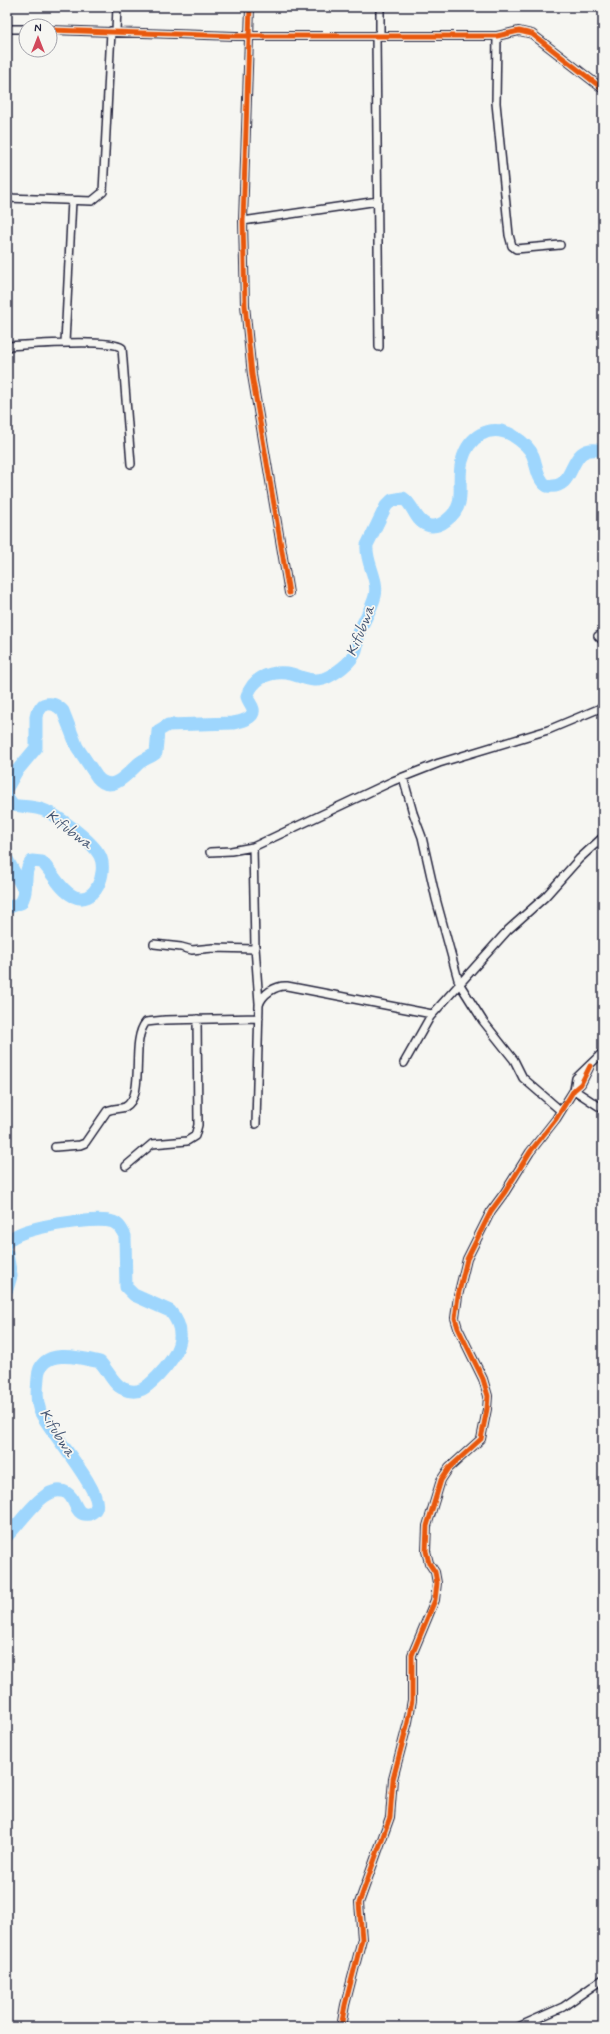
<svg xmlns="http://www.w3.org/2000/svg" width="610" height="2034" viewBox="0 0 610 2034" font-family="Mynerve,sans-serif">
<rect width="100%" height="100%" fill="#f6f6f2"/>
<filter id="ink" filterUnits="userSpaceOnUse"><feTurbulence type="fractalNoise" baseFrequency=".025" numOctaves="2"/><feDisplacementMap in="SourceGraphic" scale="8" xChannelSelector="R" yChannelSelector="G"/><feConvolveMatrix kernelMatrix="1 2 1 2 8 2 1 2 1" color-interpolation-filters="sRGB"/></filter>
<g filter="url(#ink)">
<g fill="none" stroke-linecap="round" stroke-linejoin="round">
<path stroke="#9ed6fd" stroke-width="13" d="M7,788L16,772L36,748V717L37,713L43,705C52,702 57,705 63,711L77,747L97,777C112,795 128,773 139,763C144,759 151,757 156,753L158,731L168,725L233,723C239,722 255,719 253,709C252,705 248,701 247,697C252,679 268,671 287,673C299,675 311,683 323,679C334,675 353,662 356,650C358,644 357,638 359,632C364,620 372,608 375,596C379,579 365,562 367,545L386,506L392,500L403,498C414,505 414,520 427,525C439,530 456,515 459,503C462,490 458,475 462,461C468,437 489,423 512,435C520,440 530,447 533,456C537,466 537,479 547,486C580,491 564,441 603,451
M7,797L13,805C22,807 32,806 40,809C56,813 92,841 100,856C108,872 95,907 73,896C60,890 52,872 42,862L32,861C24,869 27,880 25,891C25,895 23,899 21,903L7,908
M7,859L25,892
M7,1243C14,1227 97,1216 113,1222C119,1224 122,1230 125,1236L126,1287L134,1295L170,1311C191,1335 176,1357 158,1376C148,1386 139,1396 124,1389C113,1385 108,1370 100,1362C79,1357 39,1347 38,1378C37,1389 36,1400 40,1411C48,1430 104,1492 96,1508C95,1511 92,1513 89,1514C77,1516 76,1504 71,1497C69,1494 65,1491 61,1491C42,1488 20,1524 7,1536
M7,1254L11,1276L7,1289"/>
<defs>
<path id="minor" d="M250,7L243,221L245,305L252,375L289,593
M7,29H26
M50,30L236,36H497L519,31L532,34L603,89
M116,31L117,7
M376,35L379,347
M380,35V7
M497,36L496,103L509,235L512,246L516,249L560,245
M7,198L92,201L103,192L111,31
M243,221L378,201
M65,343L72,200
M7,346C28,345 109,338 122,348L131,464
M598,636L603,641
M403,777L413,813L422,837L436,899L459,983L483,1021L514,1060L523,1078L561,1111
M253,847L255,947L259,1003
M210,852L231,851L253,847L393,781L439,763L548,730L603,707
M154,944L181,947L192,950L213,948L255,949
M404,1063L430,1017L508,930L545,897L579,859L603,837
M574,1090L576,1078L603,1052
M574,1090L603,1109
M256,1124L259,1005C262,994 276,985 287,986L432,1014
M55,1147L80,1145L85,1143L107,1111C113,1108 120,1109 125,1107C147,1095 129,1042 146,1022L165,1020L259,1018
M126,1166L152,1144L187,1141L195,1136L198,1125L197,1019
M341,2027L345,2005L362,1939L359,1903L390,1817L393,1779L408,1722L412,1700V1655L435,1600L437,1583L435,1572L429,1563L426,1551L427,1526L441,1480L449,1468L481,1439L487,1409L488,1396L483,1379L458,1328L455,1318L458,1296L467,1259L491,1211L505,1192L530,1152L556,1119L574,1090L581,1084L590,1066
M518,2027L563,2007L603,1979"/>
</defs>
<use href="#minor" stroke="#22223b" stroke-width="10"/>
<use href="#minor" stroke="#f6f6f2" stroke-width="7"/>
<defs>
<path id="cycleway" d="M250,7L243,221L245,305L252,375L289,593
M50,30L236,36H497L519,31L532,34L603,89
M341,2027L345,2005L362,1939L359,1903L390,1817L393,1779L408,1722L412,1700V1655L435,1600L437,1583L435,1572L429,1563L426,1551L427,1526L441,1480L449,1468L481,1439L487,1409L488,1396L483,1379L458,1328L455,1318L458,1296L467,1259L491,1211L505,1192L530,1152L556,1119L574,1090L581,1084L590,1066"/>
</defs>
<use href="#cycleway" stroke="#f6f6f2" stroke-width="8"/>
<use href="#cycleway" stroke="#e8590c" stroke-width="5"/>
</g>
</g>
<g text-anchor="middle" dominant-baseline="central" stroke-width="3.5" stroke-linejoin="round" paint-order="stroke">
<g font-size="15" font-style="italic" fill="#475875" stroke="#f6f6f2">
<text transform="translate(361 631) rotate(-68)">Kifubwa</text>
<text transform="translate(69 830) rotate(37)">Kifubwa</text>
<text transform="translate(57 1433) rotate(58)">Kifubwa</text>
</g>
</g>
<rect width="610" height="2034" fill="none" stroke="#f6f6f2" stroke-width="24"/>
<rect x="12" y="12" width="586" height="2010" fill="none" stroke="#22223b" stroke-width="1.5" filter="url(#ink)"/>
<g transform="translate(38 38)"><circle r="19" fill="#f6f6f2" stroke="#a1a1a9"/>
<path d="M0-3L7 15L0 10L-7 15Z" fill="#d1495b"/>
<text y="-6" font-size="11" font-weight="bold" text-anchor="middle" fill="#22223b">N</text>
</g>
</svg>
